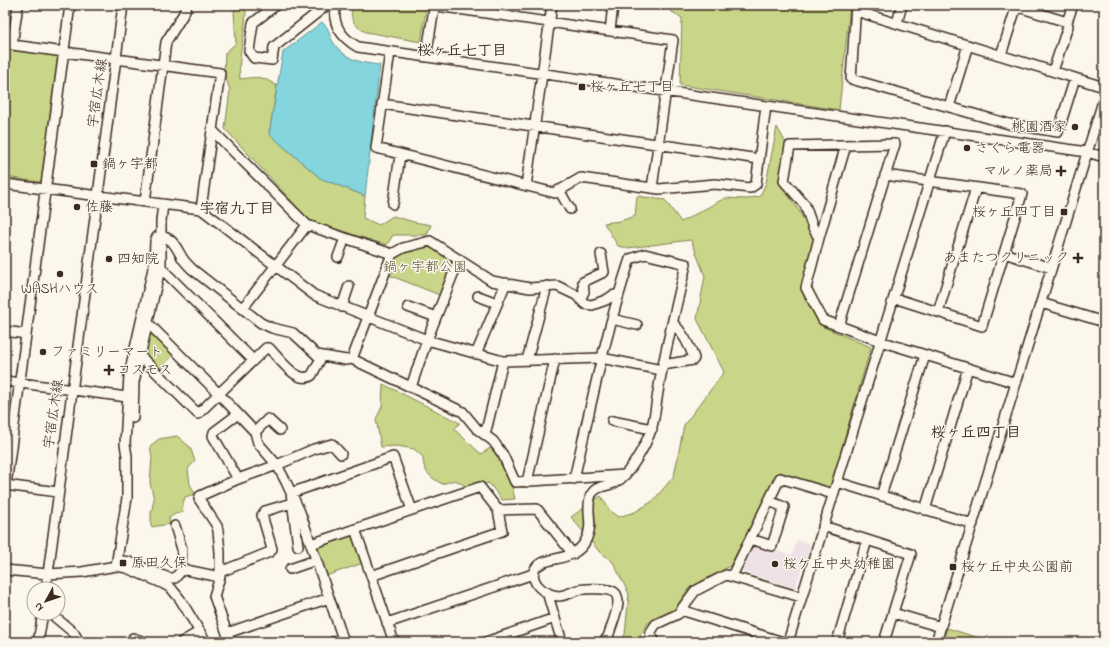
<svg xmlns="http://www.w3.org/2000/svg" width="1109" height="647" viewBox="0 0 1109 647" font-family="'Indie Flower','Klee One',sans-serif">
<rect width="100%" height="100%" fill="#fbf7ec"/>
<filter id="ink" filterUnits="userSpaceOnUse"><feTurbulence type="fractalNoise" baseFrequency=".025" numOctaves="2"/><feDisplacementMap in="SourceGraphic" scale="8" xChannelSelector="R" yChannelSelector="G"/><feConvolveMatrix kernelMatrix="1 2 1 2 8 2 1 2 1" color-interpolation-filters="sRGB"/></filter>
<g filter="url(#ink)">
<path fill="#efe1e5" d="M797,540L811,544L795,588L742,572L753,544L792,555Z"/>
<path fill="#c9d588" stroke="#828053" d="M237,5H246C247,30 237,54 240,79C258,77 261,75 277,86L269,134L320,178L365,196L363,218L379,225L393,216L414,222L431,225L427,235H393L387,245L311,222L225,129L230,90L224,73L225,53L236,43L234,12Z
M354,5H427L421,42L366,32C355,27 347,17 354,5Z
M637,5H850L839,110L680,85L682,18L666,8L635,7Z
M5,48L56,55L58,57L42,179L39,182L5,177Z
M777,127L787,145L781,185L798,209L815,241L802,290L823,327L871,347L830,488L779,472L730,566L689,588L674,610L648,623L640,636L645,642H622L625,634L629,594L613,562L598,550L571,517L601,496L610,511L618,517L635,512L653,501L674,476L684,425L724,372L697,319L705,276L691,240L628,248L618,246L604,223L620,221L635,216L637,196L665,200L681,222L725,198L747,199L760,196L766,183Z
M429,245L452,259L454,263L442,296L389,275L396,257L405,251Z
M151,331L174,354L160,370L144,354L149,333Z
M383,384L460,423L454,429L481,454L490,448C507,463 510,478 515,499L502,500L489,483L469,488L455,480L442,484C430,477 423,472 423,457L414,449L397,446L381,447L376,419L382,407Z
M177,436L190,447L195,461L188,469L190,484L195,494L185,497L182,507L183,512L175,514L169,518L170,524L151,527V514L154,499L150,483L152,457L150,446L159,439Z
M351,535L354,537L363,563L326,576L317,550L318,546Z
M947,628L992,642H943Z"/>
<path fill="#84d5dd" stroke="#679191" d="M322,22C331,30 327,31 332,40C343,59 360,63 380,65L365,196L320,178L269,134L283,52Z"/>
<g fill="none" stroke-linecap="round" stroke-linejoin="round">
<defs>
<path id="minor" d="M276,5L253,23L249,51L254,58L272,60L274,47L327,5
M336,5C331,24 342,38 358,47L1087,152L1104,157
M856,5L851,79L1009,124L1058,132L1075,78
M1012,5L1067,22L1073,5
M856,11L1104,87
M897,23L902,5
M610,31L613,5
M5,44L220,73L201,209
M12,45L18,5
M390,52L376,148L555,193L581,178L659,189L715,184L750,188L756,184L766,106
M1001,55L1017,5
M426,57L434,9L437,6L673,40L652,188
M1053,71L1068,26L1067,22
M382,104L759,159
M949,107L968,45
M212,130L307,225L392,254L403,248L430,241L492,281L530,288L557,286L576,295L585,304L592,305L606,300L612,296L618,294
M846,145L819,238L806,288L823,320L880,341L1016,383
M885,175L1022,194L982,326L894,298
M5,184L201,209L314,295L427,340L503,361L601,358L662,370
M526,186L552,5
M559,190L570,209
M145,202L166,42L184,13L187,5
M393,204L400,155
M819,238L813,228L805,205L784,181L790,146L895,144L839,326
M1004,253L1051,268
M338,257L345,238
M161,268L253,360
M478,296L497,303
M580,299L584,292L583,282L604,272L601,254
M1041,303L1104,322
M342,307L349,286
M408,307L436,317
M243,308L307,225
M938,312L976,188
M612,319L637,325
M148,323L219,394L255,432L258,443L277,465L286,482L300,512L344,642
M5,331L26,334
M476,354L506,283
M140,356L198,414L266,348H269C278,357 298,386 312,375L322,356
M352,359L392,254
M527,360L547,286
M663,365L693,360L694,358C689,344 683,333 673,323
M5,381L127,397
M411,387L427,340L459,259
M238,414L214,432L213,436L238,479
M133,418L134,382L161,265V221L163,204
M612,421L652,429
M255,432L268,419L280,430
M485,435L503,361
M574,479C591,405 606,331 630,259L645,254L686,264C678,299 669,335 662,370C659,384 657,398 655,412C654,418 653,424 651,430C646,444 630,475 616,482C607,487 593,485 590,498C586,513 594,524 586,540C574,565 540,554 534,571C532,576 535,583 539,587C544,592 551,595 558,596C565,596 571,592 578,590C585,588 608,588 614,592C617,594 618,599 618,603C617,613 611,627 608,637L604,641
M527,482L555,359
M837,482L973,524
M5,485L58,492
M6,485L70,5
M881,496L925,355
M498,510L537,509L573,554
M925,510L968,368
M175,526L182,549L181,571
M823,526L911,554L884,642
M355,529L394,642
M751,539L772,546L784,507L769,501
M311,544L480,487L498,510L502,531L371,576
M298,546L291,493L393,457L412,510
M117,560L129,562L169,578H175L181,571L186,570L220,577
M116,566L127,498V456L125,444L129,375L154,264L155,241L157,237C173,235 176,248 183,259C185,262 189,266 192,269L261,323L272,328L293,333L317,355L346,360L352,359L463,412L477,429L493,441L496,445L503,455L515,482L625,475
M290,569L316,560
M5,570L48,574L82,572L116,566L127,568L162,583L171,588L180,599L206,642
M220,572L270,552L272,549L262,515L265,511L292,503
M732,576L780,478L833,494
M46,589L123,5
M547,592L562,642
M681,610L783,642
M50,613L74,633L79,642
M893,613L941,627
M387,623L533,574
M227,633L329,598
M38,642L43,613
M132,642L133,638L144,642
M182,642L199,632
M230,642L214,596L220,577V552L218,531L217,526L199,499L200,496L238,479L277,465L314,449L332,444L341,454
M333,642L342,639
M486,642L555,618
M655,642L650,633L656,624L678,614L695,591L726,575L801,597
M788,642L945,131
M837,642L867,540
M936,642L1104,98"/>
</defs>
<use href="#minor" stroke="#3b2a1e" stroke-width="12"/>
<use href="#minor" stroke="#fbf7ec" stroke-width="9"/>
</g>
</g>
<g fill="#3b2a1e" stroke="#fbf7ec" stroke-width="1.5">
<rect x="578" y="83" width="8" height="8" rx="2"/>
<circle cx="1075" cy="127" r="4"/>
<circle cx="967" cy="148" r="4"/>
<rect x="90" y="160" width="8" height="8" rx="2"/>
<path d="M1059 165h4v4h4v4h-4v4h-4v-4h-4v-4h4z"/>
<circle cx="77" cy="207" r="4"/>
<rect x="1060" y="208" width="8" height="8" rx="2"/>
<path d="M1076 252h4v4h4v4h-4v4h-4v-4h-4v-4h4z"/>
<circle cx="109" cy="259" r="4"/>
<circle cx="60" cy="274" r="4"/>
<circle cx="43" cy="352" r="4"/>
<path d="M107 364h4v4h4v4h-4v4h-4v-4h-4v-4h4z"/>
<rect x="119" y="559" width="8" height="8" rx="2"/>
<circle cx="775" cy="564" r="4"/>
<rect x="949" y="563" width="8" height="8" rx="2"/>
</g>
<g text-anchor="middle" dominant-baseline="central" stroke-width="3" stroke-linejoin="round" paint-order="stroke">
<g font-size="14" fill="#3b2a1e" stroke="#fbf7ec" text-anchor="start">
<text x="590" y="87">桜ヶ丘七丁目</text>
<text x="1067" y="127" text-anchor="end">桃園酒家</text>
<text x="975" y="148">さくら電器</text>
<text x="102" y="164">鍋ヶ宇都</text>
<text x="1053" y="171" text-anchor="end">マルノ薬局</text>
<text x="85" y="207">佐藤</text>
<text x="1056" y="212" text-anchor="end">桜ヶ丘四丁目</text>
<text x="1069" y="258" text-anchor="end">あまたつクリニック</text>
<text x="117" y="259">四知院</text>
<text x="60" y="289" text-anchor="middle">WASHハウス</text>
<text x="51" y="352">ファミリーマート</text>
<text x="117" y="370">コスモス</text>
<text x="131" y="563">原田久保</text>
<text x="783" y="564">桜ケ丘中央幼稚園</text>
<text x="961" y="567">桜ケ丘中央公園前</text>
</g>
<g font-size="14" fill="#3b2a1e" stroke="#fbf7ec">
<text transform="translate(98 93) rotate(-82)">宇宿広木線</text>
<text transform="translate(54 414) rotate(-82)">宇宿広木線</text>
</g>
<g font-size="14" fill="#5e5538" stroke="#fbf7ec">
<text x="425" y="267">鍋ヶ宇都公園</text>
</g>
<g font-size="15" font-weight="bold" fill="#3b2a1e" stroke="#fbf7ec">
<text x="462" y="51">桜ヶ丘七丁目</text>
<text x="237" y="209">宇宿九丁目</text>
<text x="976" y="433">桜ヶ丘四丁目</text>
</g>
</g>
<rect width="1109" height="647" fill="none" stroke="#fbf7ec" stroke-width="20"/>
<rect x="10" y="10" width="1089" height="627" fill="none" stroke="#3b2a1e" stroke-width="1.5" filter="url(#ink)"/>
<g transform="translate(46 601) rotate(230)"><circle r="19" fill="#fbf7ec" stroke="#aea59a"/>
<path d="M0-3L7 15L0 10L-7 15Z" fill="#3b2a1e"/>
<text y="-6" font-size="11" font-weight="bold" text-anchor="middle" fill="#3b2a1e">N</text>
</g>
</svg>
